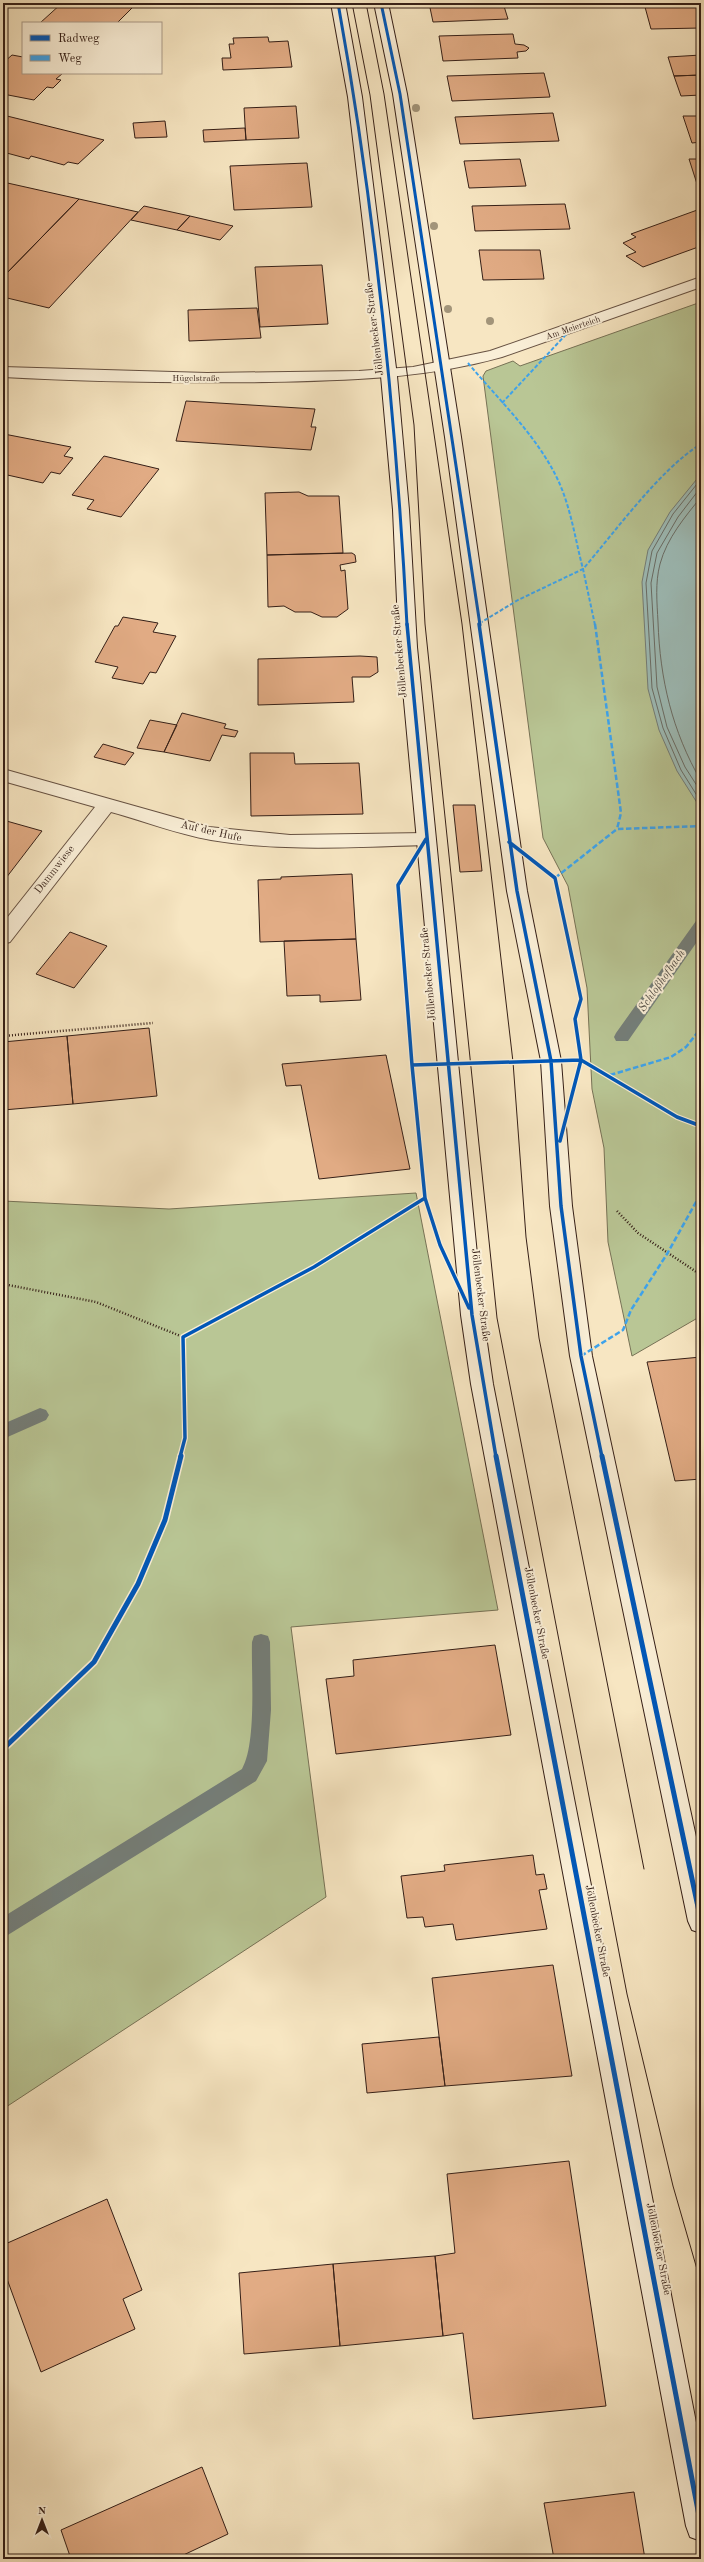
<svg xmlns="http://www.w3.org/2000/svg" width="704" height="2562" viewBox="0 0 704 2562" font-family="'Old Standard TT',serif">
<rect width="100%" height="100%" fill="#f7e6c2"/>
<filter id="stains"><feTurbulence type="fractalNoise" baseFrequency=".005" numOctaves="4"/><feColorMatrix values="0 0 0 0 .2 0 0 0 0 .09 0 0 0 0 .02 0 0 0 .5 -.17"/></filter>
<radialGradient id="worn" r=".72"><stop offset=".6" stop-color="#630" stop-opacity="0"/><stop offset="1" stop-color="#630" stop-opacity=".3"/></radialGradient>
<path fill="#b9c695" stroke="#777256" d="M701,302V1316L632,1356L608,1242L604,1148L592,1089L587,988L568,886L543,838L483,376L486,371L513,361L520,366Z
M416,1193L498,1610L291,1627L326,1897L3,2109V1201L169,1209Z"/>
<path fill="#9ebeba" stroke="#747e79" d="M701,474V809L677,771L659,730L648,689L642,582L648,550L670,512Z"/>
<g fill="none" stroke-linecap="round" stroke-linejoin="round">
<path stroke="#6a6e68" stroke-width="1" d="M701,479L673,514L652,551L646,583L652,688L663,728L681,770L701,802
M701,487L678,517L657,553L651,583L657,687L667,727L685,767L701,792
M701,497C685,517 667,538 660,564C655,583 657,602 658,622C660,679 672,731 701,781"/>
<path fill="#747e79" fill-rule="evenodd" d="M701,920V936L628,1041H616L614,1037L616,1033L696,921Z
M40,1408L46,1410L49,1415L46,1420L3,1439V1424Z
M261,1634L268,1636L270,1642L271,1710L267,1761L256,1781L3,1938V1917L242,1769C257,1743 251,1673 252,1642L254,1636Z"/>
</g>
<path fill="#e1ab84" stroke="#351f17" d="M62,3H137L117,23H40Z
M429,3H503L508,19L433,22Z
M643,3H698L699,6L645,7Z
M699,6L701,28L651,29L645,7Z
M513,34L515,44L524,45L529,48L526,51L517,52L518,58L443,61L439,36Z
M268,37L269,42L288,41L292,67L223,70L222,58H231L229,44H234L233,38Z
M12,55L23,57V73H63L56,79L61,80L53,88L47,87L34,100L3,94V63Z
M701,55V75L674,76L668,57Z
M544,73L550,97L452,101L447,76Z
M701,75V95L681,96L674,76Z
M296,106L299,138L246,140L244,108Z
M553,113L559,141L460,144L455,117Z
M3,115L104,140L78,164L68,162L64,165L31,156L29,159L3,152Z
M683,116H701V142L692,143Z
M165,121L167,137L135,138L133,123Z
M245,128L246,140L204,142L203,130Z
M520,159L526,186L469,188L464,161Z
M689,159H701V186L698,187Z
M307,163L312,207L234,210L230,166Z
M3,182L79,199L3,277Z
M79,199L138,212L49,308L3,297V277Z
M565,204L570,229L475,231L472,206Z
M144,206L190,216L177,230L131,220Z
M700,209L701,246L643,267L626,256L636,252L623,243L636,237L631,234Z
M190,216L233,226L220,240L177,230Z
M479,250H540L544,279L483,280Z
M322,265L328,324L260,327L255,267Z
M257,308L261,338L189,341L188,310Z
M186,401L315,409L311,427H316L311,450L176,441Z
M4,434L71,447L64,456L73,458L60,474L51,472L43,483L3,474Z
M104,456L159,469L121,517L87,509L94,500L72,495Z
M299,492L308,496H339L343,553L267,555L265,493Z
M352,553L355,555L356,562L340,565L341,571L345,570L348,609L337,617H322L311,612H295L284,606L268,607L267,555Z
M123,617L158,623L153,632L176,636L156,673L150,672L143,684L112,678L118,667L95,662L115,626H118Z
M360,656L377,657L378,672L370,677H352L354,702L258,705V659Z
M182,713L226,724L224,728L238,731L235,737L222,735L210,761L164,752Z
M150,720L177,725L164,752L137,748Z
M103,744L134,753L125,765L94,757Z
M250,753H294L295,764L359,763L363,814L251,816Z
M453,805H475L482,871L460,872Z
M3,820L42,831L6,878H3Z
M352,874L356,939L260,942L258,880L281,879V877Z
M70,932L107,946L74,988L36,974Z
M356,939L361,1000L320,1002V995L287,996L284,941Z
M149,1028L157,1096L73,1104L67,1036Z
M67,1036L73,1104L3,1110V1042Z
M386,1055L410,1169L319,1179L301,1085L286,1086L282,1064Z
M701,1357V1479L675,1481L647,1362Z
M495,1645L511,1735L336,1754L326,1679L354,1676L353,1660Z
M533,1855L536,1875L544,1874L547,1889L539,1890L547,1929L456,1940L453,1924L425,1927L423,1917L407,1918L401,1876L445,1871L444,1865Z
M553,1965L572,2076L445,2086L432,1978Z
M439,2037L445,2086L367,2093L362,2044Z
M569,2161L606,2406L473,2419L463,2333L443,2336L435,2256L455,2253L447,2174Z
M107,2199L142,2290L123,2299L135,2329L41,2372L3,2268V2245Z
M435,2256L443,2336L340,2346L333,2264Z
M333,2264L340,2346L244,2354L239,2273Z
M202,2467L228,2534L175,2559H71L61,2530Z
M634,2492L645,2559H554L544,2503Z"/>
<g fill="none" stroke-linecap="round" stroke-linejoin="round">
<defs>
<path id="minor" d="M701,277V287L502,357C423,379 351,380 270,382C181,383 92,382 3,377V367L207,373L359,371L413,367L490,351Z
M3,769L209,827L290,835L426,833L433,835L435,839L433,843L426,845C354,847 282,852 211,840C177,834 144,821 111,812L10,942L3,944V923L95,807L3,781Z"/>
<path id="secondary" d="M331,3H345L362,97L397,376L409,510L417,647L483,1315L493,1384L701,2448V2541L690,2537L686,2526L471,1384L461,1315L399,647L393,510L381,376L348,97Z
M374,3H388L407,94L461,437L527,891L561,1061L572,1206L592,1356L701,1860V1933L692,1930L688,1921L570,1356L550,1206L541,1061L507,891L445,437L393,94Z"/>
</defs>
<use href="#minor" stroke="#665142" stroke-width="2"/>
<use href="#secondary" stroke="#351f17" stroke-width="2"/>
<path stroke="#351f17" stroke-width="2.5" stroke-dasharray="1 2" stroke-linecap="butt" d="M3,1036L153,1023
M617,1211L638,1233L701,1275
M3,1284L96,1302L183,1337"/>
<use href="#minor" fill="#faefd7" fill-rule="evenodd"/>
<use href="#secondary" fill="#faefd7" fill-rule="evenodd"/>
<path stroke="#351f17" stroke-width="1" d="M352,3L370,95L414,425L425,624L497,1318L627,1994L673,2186L701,2283
M366,3L384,94L462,624L513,1062L526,1237L539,1338L644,1869"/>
<path stroke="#3ea2ea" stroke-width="2" stroke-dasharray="4 2" stroke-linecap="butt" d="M468,363C499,400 536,435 557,478C571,507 575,539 583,569L518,600L480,623
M502,403L572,328
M595,625L583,569C615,532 661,468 701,444"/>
<path stroke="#3ea2ea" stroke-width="2.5" stroke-dasharray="5.5 2.5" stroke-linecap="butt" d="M595,624L621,813L617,829
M555,878L617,829L701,826
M610,1075L671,1057L686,1047L701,1028
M581,1356L623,1330L631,1310L667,1254L701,1193"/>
<defs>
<path id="cycleway-far2" d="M338,3C375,208 396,417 407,625
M381,3L400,94L480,625"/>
<path id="cycleway-far1" d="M407,624L472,1315L496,1457
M479,624L517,891L551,1061L561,1206L581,1356L602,1457
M426,839L398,885L412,1065L425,1198L440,1245L469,1308
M509,842L555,878L581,999L575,1019L581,1060L560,1141
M412,1065L581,1060L677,1117L701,1126
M180,1457L185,1438L183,1337L314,1267L425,1198"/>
<path id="cycleway" d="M496,1456L701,2526
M602,1456L701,1921
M3,1749L94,1662L138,1584L165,1520L181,1456"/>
</defs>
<use href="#cycleway-far2" stroke="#faefd7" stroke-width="4.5"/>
<use href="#cycleway-far1" stroke="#faefd7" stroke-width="6"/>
<use href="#cycleway" stroke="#faefd7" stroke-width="8"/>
<use href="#cycleway-far2" stroke="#0057b8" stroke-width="3"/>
<use href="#cycleway-far1" stroke="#0057b8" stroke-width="3.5"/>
<use href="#cycleway" stroke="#0057b8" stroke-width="5"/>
</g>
<g fill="#a29479">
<circle cx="416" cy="108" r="4"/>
<circle cx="434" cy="226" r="4"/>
<circle cx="448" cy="309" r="4"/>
<circle cx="490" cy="321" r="4"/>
</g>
<g text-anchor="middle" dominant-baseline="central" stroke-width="4" stroke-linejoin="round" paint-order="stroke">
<g font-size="9" fill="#351f17" stroke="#faefd7">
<text transform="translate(573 328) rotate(-19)">Am Meierteich</text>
<text x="196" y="378">Hügelstraße</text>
</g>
<g font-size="11" fill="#351f17" stroke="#faefd7">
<text transform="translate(375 329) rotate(-97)">Jöllenbecker Straße</text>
<text transform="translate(400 651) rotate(-95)">Jöllenbecker Straße</text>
<text transform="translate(211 832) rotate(13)">Auf der Hufe</text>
<text transform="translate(55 870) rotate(-52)">Dammwiese</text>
<text transform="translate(429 974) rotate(-95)">Jöllenbecker Straße</text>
<text transform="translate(480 1295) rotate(83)">Jöllenbecker Straße</text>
<text transform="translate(536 1613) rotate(79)">Jöllenbecker Straße</text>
<text transform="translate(597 1931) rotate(79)">Jöllenbecker Straße</text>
<text transform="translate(658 2249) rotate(79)">Jöllenbecker Straße</text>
</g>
<g font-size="12" font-style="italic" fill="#544f48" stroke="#faefd7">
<text transform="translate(662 981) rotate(-55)">Schloßhofbach</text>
</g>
</g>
<rect width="704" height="2562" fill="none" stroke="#f7e6c2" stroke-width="16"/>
<rect x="4" y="4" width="696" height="2554" fill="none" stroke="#351f17" stroke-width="2"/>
<rect x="8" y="8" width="688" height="2546" fill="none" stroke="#351f17"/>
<rect x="22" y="22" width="140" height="52" fill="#faefd7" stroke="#ab9c8a"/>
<rect x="30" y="35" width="20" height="6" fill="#0057b8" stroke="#ab9c8a"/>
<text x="58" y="42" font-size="12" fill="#351f17">Radweg</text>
<rect x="30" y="55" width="20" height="6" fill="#3ea2ea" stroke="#ab9c8a"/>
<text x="58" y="62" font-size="12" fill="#351f17">Weg</text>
<g transform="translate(42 2520)" stroke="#faefd7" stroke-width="3" paint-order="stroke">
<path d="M0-3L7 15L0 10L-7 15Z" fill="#351f17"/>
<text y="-6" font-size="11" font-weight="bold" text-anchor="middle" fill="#351f17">N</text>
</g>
<rect width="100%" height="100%" filter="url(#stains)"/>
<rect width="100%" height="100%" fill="url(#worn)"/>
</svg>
